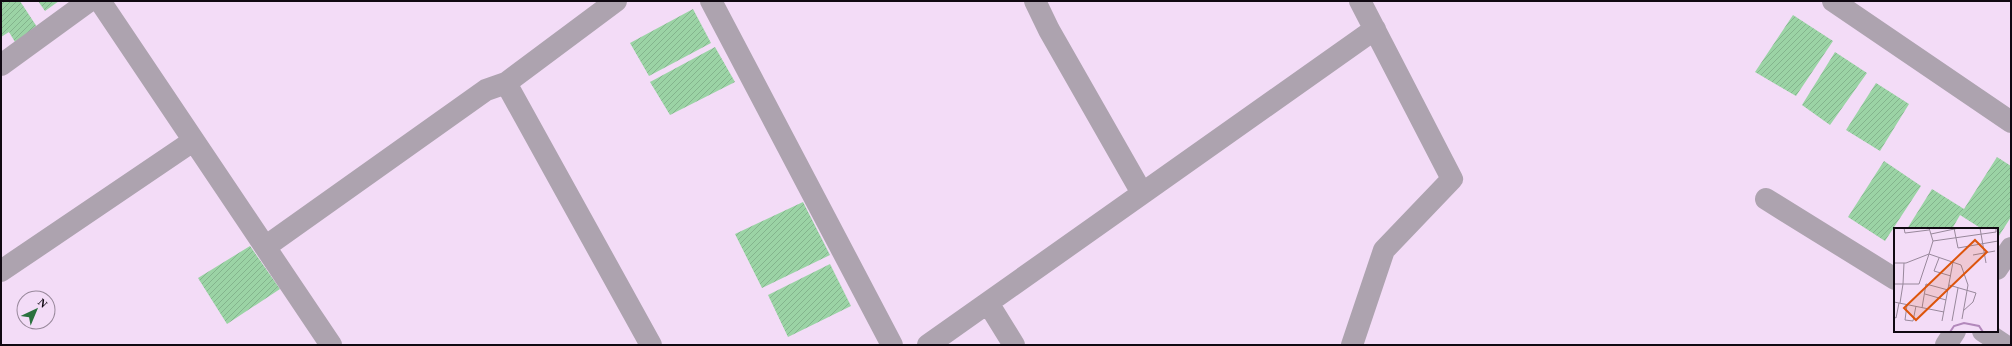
<svg xmlns="http://www.w3.org/2000/svg" width="2012" height="346" viewBox="0 0 2012 346" font-family="Georgia,serif">
<defs>
<pattern id="building-hatch" width="6" height="6" patternUnits="userSpaceOnUse"><rect width="6" height="6" fill="#9bd3a5"/><path d="M-1 1l2-2M0 6l6-6M5 7l2-2" fill="none" stroke="#84b48d"/></pattern>
</defs>
<rect width="100%" height="100%" fill="#f3dcf7"/>
<path fill="url(#building-hatch)" d="M1,1H20L37,27L15,42L9,32L1,37Z
M38,1H59L45,11Z
M693,9L711,43L649,76L630,43Z
M1793,15L1833,41L1796,96L1755,72Z
M715,47L735,82L670,115L650,82Z
M1835,52L1867,73L1830,125L1802,105Z
M1876,83L1909,104L1880,151L1846,130Z
M1997,157L2011,166V217L1997,239V229H1982L1960,215L1952,229H1907L1932,189L1964,209Z
M1884,161L1921,186L1885,241L1848,217Z
M803,202L830,255L762,288L735,234Z
M250,246L280,289L227,324L198,278Z
M830,264L851,306L788,337L768,295Z"/>
<g fill="none" stroke-linecap="round" stroke-linejoin="round">
<path stroke="#ada3af" stroke-width="22" d="M100,1L331,345
M711,1L892,345
M1035,1L1049,30L1142,193
M1833,1L2011,122
M1,65L89,1
M506,83L651,345
M1766,199L1895,279
M265,247L486,90L506,83L616,1
M1997,269L2011,248
M1,271L193,141
M988,303L1014,345
M1983,331L2004,345
M928,345L1375,29
M1352,345L1384,250L1452,179L1360,1
M1946,345L1955,331"/>
</g>
<g transform="translate(1894 228)">
<rect width="104" height="104" fill="#f3dcf7"/>
<path fill="none" stroke="#b288bb" stroke-width="2" d="M56,104L60,98L70,95L85,98L89,104"/>
<path fill="none" stroke="#98889b" stroke-width="1" d="M10,0L11,5L35,2M60,0L64,20L104,13M86,0L92,35M37,6L65,0M39,13L102,4V0M79,27L101,23M45,30L40,43L57,48M0,35H12L35,26L39,13L35,0M0,56H9L10,35M55,57L82,65L79,74L69,83M31,66L52,72M0,74L50,84M6,75L9,56H25L35,26L67,37L74,57L68,91M13,77L11,92L19,93L22,78M28,80L32,56L54,62M0,89L2,90L5,75M48,93L59,34M58,93L64,60"/>
<path fill="#dd550c" fill-opacity="0.15" stroke="#dd550c" stroke-width="2" d="M81,12L93,24L22,92L10,80Z"/>
<rect width="104" height="104" fill="none" stroke="#100912" stroke-width="2"/>
</g>
<rect width="2012" height="346" fill="none" stroke="#100912" stroke-width="4"/>
<g transform="translate(36 310) rotate(44)"><circle r="19" fill="#f3dcf7" stroke="#98889b"/>
<path d="M0-3L7 15L0 10L-7 15Z" fill="#2a713e"/>
<text y="-6" font-size="11" font-weight="bold" text-anchor="middle" fill="#100912">N</text>
</g>
</svg>
